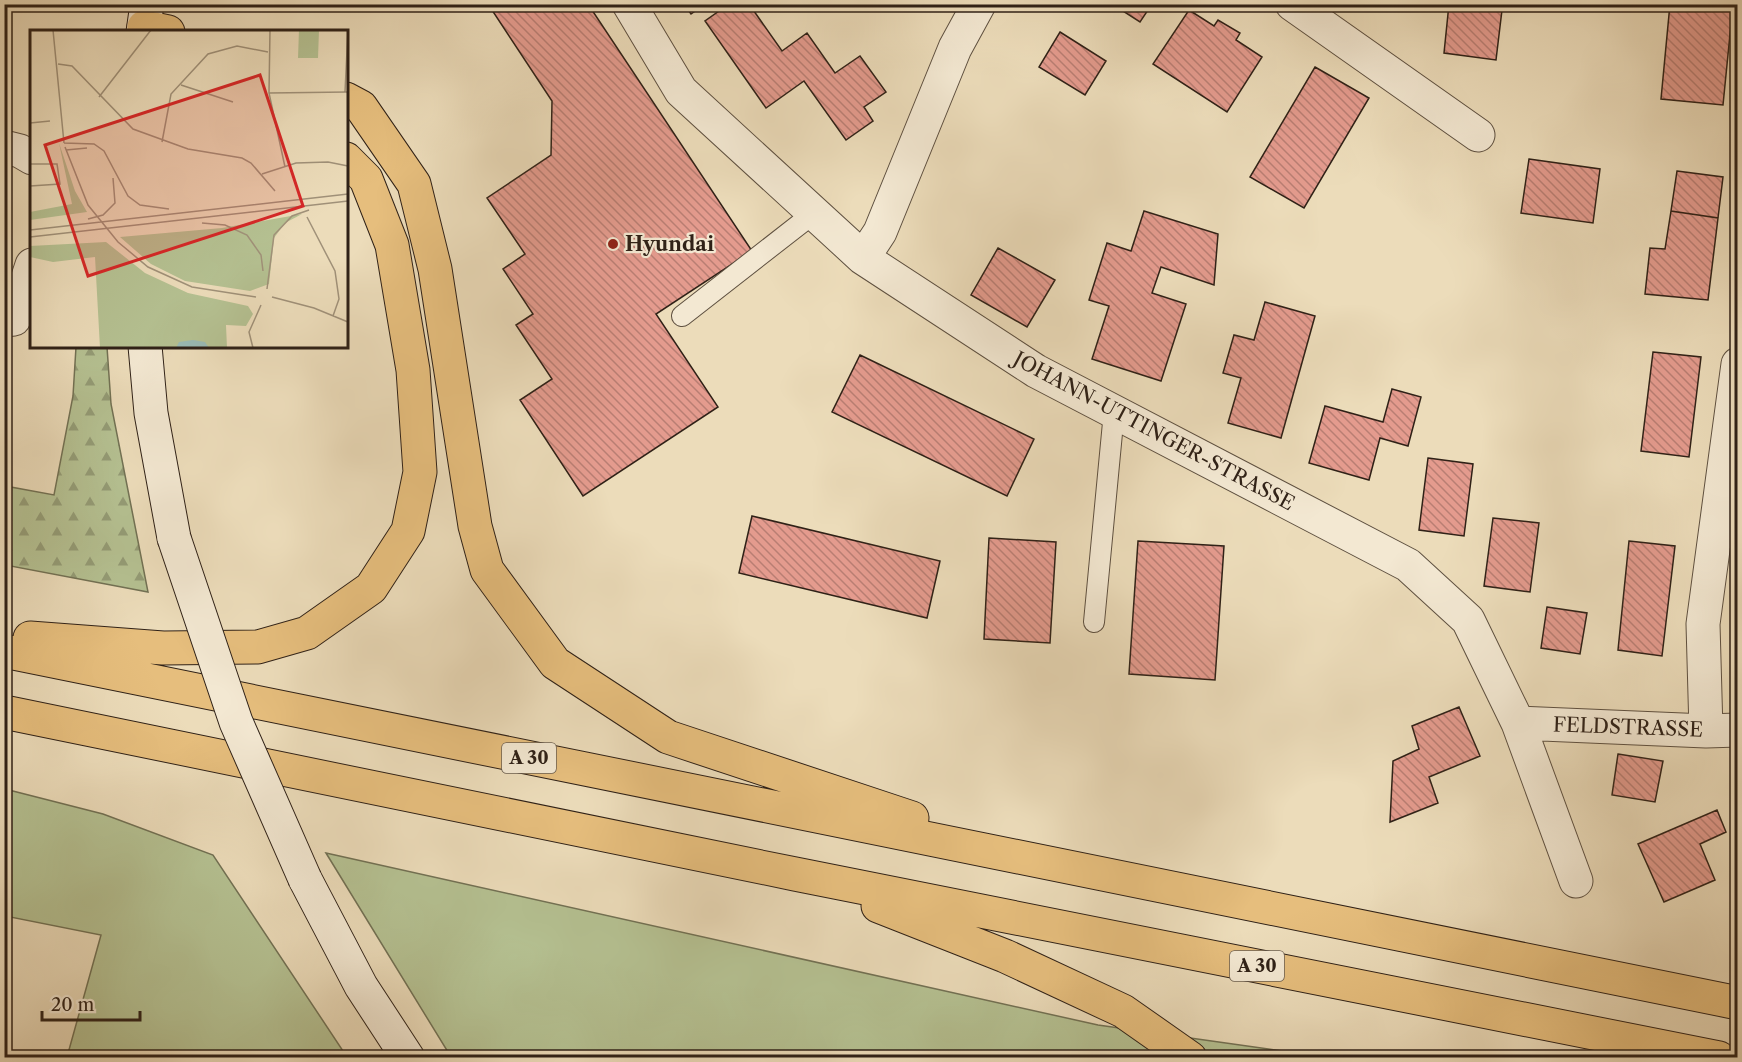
<svg xmlns="http://www.w3.org/2000/svg" width="1742" height="1062" viewBox="0 0 1742 1062" font-family="'Libre Caslon Text',serif">
<defs>
<pattern id="forest-firs" width="22" height="20" patternUnits="userSpaceOnUse" patternTransform="scale(1.5)"><rect width="22" height="20" fill="#b5c192"/><path d="M5 1l3.5 6h-7zM16 11l3.5 6h-7z" fill="#949c76"/></pattern>
<pattern id="building-back-hatch" width="6" height="6" patternUnits="userSpaceOnUse" patternTransform="scale(1.5)"><rect width="6" height="6" fill="#e49b8e"/><path d="M-1 5l2 2M0 0l6 6M5-1l2 2" fill="none" stroke="#b97e73"/></pattern>
</defs>
<rect width="100%" height="100%" fill="#ecdcba"/>
<filter id="stains"><feTurbulence type="fractalNoise" baseFrequency=".00333" numOctaves="4"/><feColorMatrix values="0 0 0 0 .2 0 0 0 0 .09 0 0 0 0 .02 0 0 0 .5 -.17"/></filter>
<radialGradient id="worn" r=".72"><stop offset=".6" stop-color="#630" stop-opacity="0"/><stop offset="1" stop-color="#630" stop-opacity=".3"/></radialGradient>
<path fill="#b5c192" stroke="#727154" stroke-width="1.5" d="M5,789L103,814L213,855L347,1057H67L101,935L5,916Z
M326,853L1098,1025L1326,1057H451Z"/>
<path fill="url(#forest-firs)" stroke="#727154" stroke-width="1.5" d="M76,347H107L111,404L148,592L5,565V486L54,495L73,396Z"/>
<path fill="url(#building-back-hatch)" stroke="#2f2117" stroke-width="1.5" d="M488,4H588L752,251L656,314L718,407L583,496L520,400L552,379L516,325L533,314L503,269L525,254L487,198L551,155L552,101Z
M684,4H705L691,14Z
M729,4H749L782,51L807,33L835,73L860,56L886,92L864,107L873,121L846,140L804,81L766,108L705,21Z
M1112,4H1152L1140,22Z
M1449,4H1518L1517,11L1502,10L1496,60L1444,53Z
M1579,4H1623L1622,10Z
M1670,4H1733L1723,105L1661,99Z
M1189,10L1214,26L1218,20L1240,33L1236,40L1262,57L1227,112L1153,64Z
M1060,32L1106,61L1085,95L1039,67Z
M1315,67L1369,98L1304,208L1250,177Z
M1529,159L1600,169L1593,223L1521,213Z
M1677,171L1723,177L1718,218L1671,211Z
M1144,211L1218,234L1214,285L1161,267L1152,293L1186,304L1161,381L1092,359L1109,306L1089,300L1107,243L1131,251Z
M1671,211L1718,218L1708,300L1645,294L1650,248L1665,249Z
M998,248L1055,280L1027,327L971,295Z
M1265,302L1315,316L1281,438L1228,423L1241,378L1223,373L1234,335L1254,340Z
M1653,352L1701,357L1689,457L1641,451Z
M860,355L1034,439L1007,496L832,412Z
M1392,389L1421,397L1408,446L1380,438L1369,480L1309,463L1325,406L1383,422Z
M1428,458L1473,464L1464,536L1419,530Z
M752,516L940,561L927,618L739,573Z
M1493,518L1539,523L1530,592L1484,586Z
M989,538L1056,542L1050,643L984,639Z
M1138,541L1224,546L1215,680L1129,674Z
M1629,541L1675,546L1662,656L1618,650Z
M1547,607L1587,613L1580,654L1541,648Z
M1459,707L1480,756L1429,777L1438,803L1390,822L1393,761L1419,749L1412,726Z
M1618,754L1663,761L1655,802L1612,795Z
M1717,810L1726,832L1700,844L1715,880L1664,902L1638,844Z"/>
<g fill="none" stroke-linecap="round" stroke-linejoin="round">
<defs>
<path id="lane" d="M682,316L814,213
M1094,622L1114,412"/>
<path id="street" d="M629,4L681,91L863,258L1036,371L1408,565L1468,620L1518,723L1576,881
M1292,4L1478,135
M4,147L20,151L32,158
M863,258L880,232L955,48L979,4
M4,320L14,319L32,265
M1518,723L1706,731L1738,730
M1706,731L1703,624L1738,364"/>
<path id="secondary" d="M143,32L147,4
M145,346L151,413L174,538
M305,879L361,986L408,1058"/>
<path id="highway" d="M144,27L168,32
M346,99L361,107L414,184L435,269L475,526L487,570L555,663L668,737L912,818
M30,638L163,648L258,647L307,633L371,588L408,531L420,472L413,370L392,245L366,179L346,159
M4,651L1738,1003
M4,712L795,874L1719,1058
M878,906L1005,956L1123,1011L1190,1058"/>
</defs>
<use href="#lane" stroke="#5e5040" stroke-width="22"/>
<use href="#street" stroke="#5e5040" stroke-width="35"/>
<use href="#secondary" stroke="#2f2117" stroke-width="35"/>
<use href="#highway" stroke="#2f2117" stroke-width="35"/>
<use href="#lane" stroke="#f3e8d2" stroke-width="20"/>
<use href="#street" stroke="#f3e8d2" stroke-width="33"/>
<use href="#secondary" stroke="#f3e8d2" stroke-width="33"/>
<use href="#highway" stroke="#e6be7d" stroke-width="33"/>
<defs>
<path id="secondary-bridge" d="M174,538L236,722L305,879"/>
</defs>
<use href="#secondary-bridge" stroke="#2f2117" stroke-width="35" stroke-linecap="butt"/>
<use href="#secondary-bridge" stroke="#f3e8d2" stroke-width="33"/>
</g>
<circle fill="#8f2418" stroke="#f3e8d2" stroke-width="2" cx="613" cy="244" r="6"/>
<g text-anchor="middle" dominant-baseline="central" stroke-width="4.5" stroke-linejoin="round" paint-order="stroke">
<g fill="#f3e8d2" stroke="#6a5d4f" stroke-width="1.5">
<rect x="502" y="743" width="54" height="30" rx="4.5"/>
<rect x="1230" y="951" width="54" height="30" rx="4.5"/>
</g>
<g font-size="18" font-weight="bold" fill="#2f2117">
<text x="529" y="758">A 30</text>
<text x="1257" y="966">A 30</text>
</g>
<g font-size="20" font-weight="bold" fill="#2f2117" stroke="#f3e8d2" text-anchor="start">
<text x="625" y="244">Hyundai</text>
</g>
<g font-size="20" fill="#2f2117" stroke="#f3e8d2">
<text transform="translate(1154 431) rotate(28)">JOHANN-UTTINGER-STRASSE</text>
<text transform="translate(1628 727) rotate(2)">FELDSTRASSE</text>
</g>
</g>
<g transform="translate(30 30)">
<rect width="318" height="318" fill="#ecdcba"/>
<path d="M272,184L255,193L244,208L239,254L220,261L155,251L121,234L90,207L192,198ZM76,212L115,243L158,263L218,276L223,284L216,296L196,295L197,318H70L65,227L23,232L0,227V216Z" fill="#b5c192"/>
<path d="M29,113L45,161L57,182L0,190V182L42,174Z" fill="#b5c192"/>
<path d="M269,0H289L288,28H268Z" fill="#b5c192"/>
<path d="M163,310L175,312L179,318H146L149,312Z" fill="#99bab5"/>
<path fill="none" stroke="#a09179" stroke-width="1.5" d="M23,0L34,113M240,0L239,63L255,137M28,34L42,36L103,99L158,119L212,128L221,133L245,161M151,55L203,72M315,62L318,0M239,63L318,62M69,67L121,0M0,93L20,91M132,112L141,64L178,24L207,16L238,22M34,113L64,114L74,121L98,166L110,175L139,179M35,117L58,175L88,212L118,237L162,257L226,267M36,120L57,118M0,134H27L30,154L0,156M232,144L266,133L298,132L318,136M277,187L305,241L309,269L303,286M58,189L73,185L85,173L83,148M172,193L195,195L217,205L231,225L233,241M0,200L318,164M0,207L318,171M237,259L244,205L262,186L279,180M242,267L284,278L318,292M223,318L219,302L231,275"/>
<path fill="#d62828" fill-opacity="0.15" stroke="#d62828" stroke-width="3" d="M230,45L273,176L58,246L15,115Z"/>
<rect width="318" height="318" fill="none" stroke="#2f2117" stroke-width="3"/>
</g>
<rect width="1742" height="1062" fill="none" stroke="#ecdcba" stroke-width="24"/>
<rect x="6" y="6" width="1730" height="1050" fill="none" stroke="#2f2117" stroke-width="3"/>
<rect x="12" y="12" width="1718" height="1038" fill="none" stroke="#2f2117" stroke-width="1.5"/>
<path d="M42 1011v9h98v-9" fill="none" stroke="#2f2117" stroke-width="3"/>
<text x="51" y="1011" font-size="18" fill="#2f2117" stroke="#f3e8d2" stroke-width="4.5" paint-order="stroke">20 m</text>
<rect width="100%" height="100%" filter="url(#stains)"/>
<rect width="100%" height="100%" fill="url(#worn)"/>
</svg>
